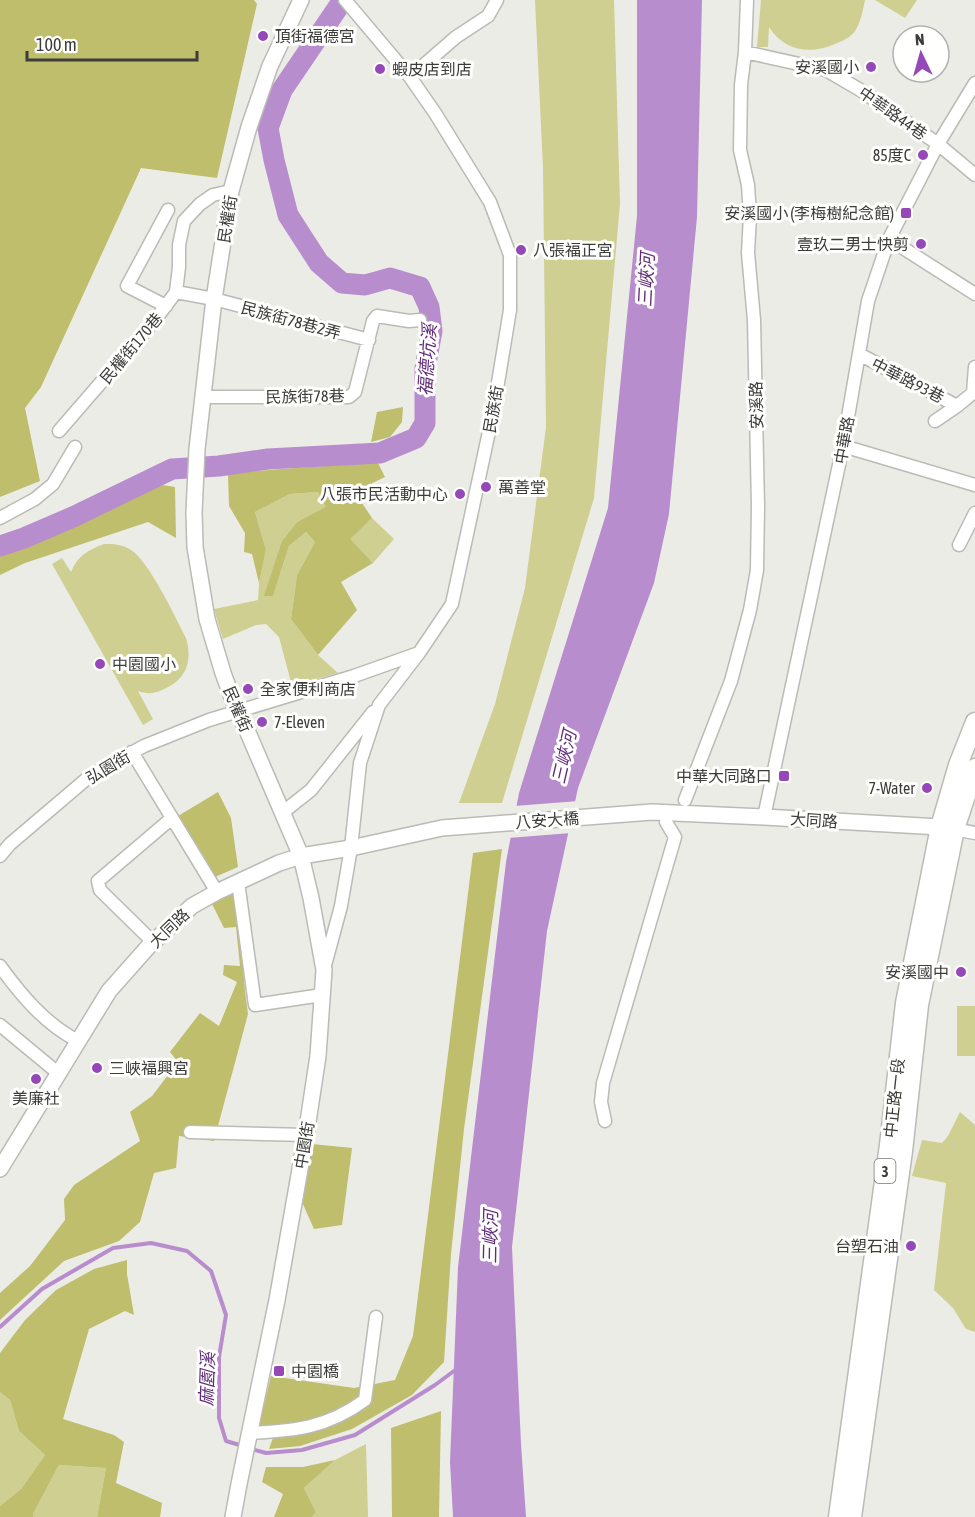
<svg xmlns="http://www.w3.org/2000/svg" width="975" height="1517" viewBox="0 0 975 1517" font-family="'Asap Condensed','Noto Sans TC',sans-serif">
<rect width="100%" height="100%" fill="#ecece6"/>
<path fill="#cecf91" d="M535,0H614L620,204L594,498L502,803H459L495,704L525,588L546,427L543,168Z
M761,0H865C863,10 861,22 855,31C850,38 842,41 835,44C810,55 784,51 769,27L768,47H757Z
M875,0H917L905,18Z
M318,492L327,508L297,522L282,541L273,596L289,546L306,532L315,542L297,575L291,619L318,655L338,673L292,686L279,637L266,624L256,625L223,639L214,609L258,600L259,583L266,550L255,512L290,494Z
M372,518L394,539L373,563L349,539Z
M104,544C113,544 122,544 131,550C149,561 175,617 186,638C193,662 186,680 162,690C154,694 146,694 138,691L153,719L143,725L52,564L62,558L71,572C77,556 88,550 104,544Z
M957,1006H975V1056H957Z
M960,1112L975,1125V1332L966,1329L953,1308L934,1290L946,1183L912,1176L922,1140L942,1143L948,1136Z
M0,1392L10,1400L19,1431L45,1455L21,1489L0,1506Z
M366,1444L368,1517H312L316,1512L304,1488L335,1460Z
M59,1465L106,1468L97,1517H33V1514Z"/>
<path fill="#bebe6c" d="M0,0H254L257,4L217,178L141,168L41,387L25,408L40,481L0,497Z
M403,407L402,422L390,437L371,442L377,412Z
M377,461L385,477L362,488L358,497L372,518L350,539L373,563L341,582L357,610L318,655L291,619L297,575L315,542L306,532L289,546L273,596H264L282,541L297,522L326,507L318,492L290,494L255,512L266,550L259,583L252,554L244,552L245,533L229,506L228,474C277,468 327,467 377,461Z
M162,485L175,487L176,538L148,522L25,563L0,575V554L22,548Z
M218,792L231,818L238,867L215,877L178,816Z
M502,849L464,1129L451,1254L444,1362L412,1395L352,1429L300,1446L269,1449L276,1429L259,1426L271,1376L354,1388L395,1380L413,1336L473,853Z
M236,888L245,991L248,1014L214,1141L179,1136L176,1168L154,1173L140,1222L119,1241L64,1261L0,1320V1293L30,1266L65,1220L64,1199L74,1185L140,1141L130,1112L152,1096L178,1062L170,1052L200,1013L219,1026L237,982L223,975L224,965L240,966L236,927L224,928L211,902Z
M312,1144L352,1148L342,1225L314,1229L302,1202Z
M127,1260V1274L134,1315L125,1311L89,1329L63,1419L114,1435L124,1442L116,1483L162,1503L160,1517H97L106,1468L59,1465L33,1514V1517H0V1506L21,1489L45,1455L19,1431L10,1400L0,1392V1353L25,1320L56,1290L94,1269Z
M441,1411L439,1517H392L391,1428Z
M335,1460L304,1488L316,1512L312,1517H274L283,1494L262,1482L266,1467H303Z"/>
<path fill="#b88dce" d="M637,0H702L697,217L669,514L654,583L578,788L547,931L512,1247L521,1444L526,1517H453L450,1462L458,1267L506,862L519,793L608,508L637,216Z"/>
<path fill="#ecece6" d="M579,801L571,833L508,838L514,806Z"/>
<g fill="none" stroke-linecap="round" stroke-linejoin="round">
<path stroke="#b88dce" stroke-width="4" d="M0,1327L42,1289L113,1248L151,1243L187,1251L211,1271L226,1315L219,1357V1418L226,1441L243,1446
M251,1449L266,1453L302,1450L355,1435L435,1385L458,1368"/>
<path stroke="#b88dce" stroke-width="21" d="M0,546L24,538L75,516L172,469L219,466L268,459L380,453L416,438L425,423V368L432,331L429,307L420,287L390,278L365,285L342,283L319,263L288,215L274,160L268,128L282,90L343,0"/>
<defs>
<path id="minor" d="M745,52L826,70L862,91L938,144L975,175
M410,77L456,37L488,16L497,0
M889,239L975,294
M176,292L179,267V245L184,221L200,204L213,195L231,191
M166,306L127,286L168,210
M859,354L957,406
M203,397H349L355,392L373,321L377,316L409,321L420,320
M935,421L957,406L973,393L975,367
M59,431L155,320L176,292L214,299L369,340
M843,446L975,485
M0,518L35,499L53,484L75,447
M959,545L975,513
M132,752L217,892
M685,800L731,681L750,610L757,570L758,506L754,320L748,253L750,215L748,185L740,150L741,85L745,52L747,0
M282,813L311,790L373,712
M764,817L843,446L868,301L889,239L938,144L975,83
M948,828L975,833
M0,856L10,844L90,776L144,746L209,720L354,676L419,653L452,604L493,413L510,310V255L490,202L435,113L410,77L345,0
M238,882L255,1005L322,995
M153,942L100,890L98,881L172,818
M0,966C21,995 45,1024 78,1041
M324,969L341,906L351,848L360,763L379,705L419,653
M0,1025L58,1073
M605,1121L601,1102L603,1083L675,837L666,822
M190,1132L306,1135
M249,1433C294,1431 327,1428 365,1400L376,1317"/>
<path id="tertiary" d="M0,1169L109,991L148,947L192,906L217,892L279,863L301,856L351,848L442,828L652,812L764,817L940,827
M233,1517L239,1484L277,1300L306,1135L318,1056L324,970L311,898L301,856L246,728L237,711L223,673L207,619L195,547L194,512L197,449L214,299L231,191L249,127L270,66L301,0"/>
<path id="primary" d="M838,1517L889,1145L905,1003L940,827L958,765L975,722
M852,1517L903,1151L919,1005L955,829L975,768"/>
</defs>
<use href="#minor" stroke="#babbb5" stroke-width="15"/>
<use href="#tertiary" stroke="#babbb5" stroke-width="18"/>
<use href="#primary" stroke="#babbb5" stroke-width="21"/>
<use href="#minor" stroke="#fff" stroke-width="12"/>
<use href="#tertiary" stroke="#fff" stroke-width="15"/>
<use href="#primary" stroke="#fff" stroke-width="18"/>
</g>
<g fill="#9648b9" stroke="#fffffe" stroke-width="2">
<circle cx="263" cy="36" r="6"/>
<circle cx="871" cy="67" r="6"/>
<circle cx="380" cy="69" r="6"/>
<circle cx="923" cy="155" r="6"/>
<rect x="900" y="207" width="12" height="12" rx="3"/>
<circle cx="921" cy="244" r="6"/>
<circle cx="521" cy="250" r="6"/>
<circle cx="486" cy="487" r="6"/>
<circle cx="460" cy="494" r="6"/>
<circle cx="100" cy="664" r="6"/>
<circle cx="248" cy="689" r="6"/>
<circle cx="262" cy="722" r="6"/>
<rect x="778" y="770" width="12" height="12" rx="3"/>
<circle cx="927" cy="788" r="6"/>
<circle cx="961" cy="972" r="6"/>
<circle cx="97" cy="1068" r="6"/>
<circle cx="36" cy="1079" r="6"/>
<circle cx="911" cy="1246" r="6"/>
<rect x="273" y="1365" width="12" height="12" rx="3"/>
</g>
<g text-anchor="middle" dominant-baseline="central" stroke-width="6" stroke-linejoin="round" paint-order="stroke">
<rect fill="#fffffe" stroke="#767675" stroke-width="1.5" x="874.5" y="1159" width="21" height="24" rx="4.5"/>
<g font-size="15" font-weight="bold" fill="#3c3c3a">
<text x="885" y="1171">3</text>
</g>
<g font-size="16" fill="#3c3c3a" stroke="#fffffe" text-anchor="start">
<text x="275" y="36">頂街福德宮</text>
<text x="859" y="67" text-anchor="end">安溪國小</text>
<text x="392" y="69">蝦皮店到店</text>
<text x="911" y="155" text-anchor="end">85度C</text>
<text x="894" y="213" text-anchor="end">安溪國小 (李梅樹紀念館)</text>
<text x="909" y="244" text-anchor="end">壹玖二男士快剪</text>
<text x="533" y="250">八張福正宮</text>
<text x="498" y="487">萬善堂</text>
<text x="448" y="494" text-anchor="end">八張市民活動中心</text>
<text x="112" y="664">中園國小</text>
<text x="260" y="689">全家便利商店</text>
<text x="274" y="722">7-Eleven</text>
<text x="772" y="776" text-anchor="end">中華大同路口</text>
<text x="915" y="788" text-anchor="end">7-Water</text>
<text x="949" y="972" text-anchor="end">安溪國中</text>
<text x="109" y="1068">三峽福興宮</text>
<text x="36" y="1098" text-anchor="middle">美廉社</text>
<text x="899" y="1246" text-anchor="end">台塑石油</text>
<text x="291" y="1371">中園橋</text>
</g>
<g font-size="16" fill="#3c3c3a" stroke="#fffffe">
<text transform="translate(893 113) rotate(35)">中華路44巷</text>
<text transform="translate(227 219) rotate(-81)">民權街</text>
<text transform="translate(291 320) rotate(15)">民族街78巷2弄</text>
<text transform="translate(131 348) rotate(-50)">民權街170巷</text>
<text transform="translate(908 380) rotate(27)">中華路93巷</text>
<text transform="translate(305 396) rotate(-1)">民族街78巷</text>
<text transform="translate(756 405) rotate(-91)">安溪路</text>
<text transform="translate(493 409) rotate(-80)">民族街</text>
<text transform="translate(844 440) rotate(-80)">中華路</text>
<text transform="translate(238 709) rotate(67)">民權街</text>
<text transform="translate(108 767) rotate(-31)">弘園街</text>
<text transform="translate(547 820) rotate(-4)">八安大橋</text>
<text transform="translate(814 820) rotate(4)">大同路</text>
<text transform="translate(169 928) rotate(-44)">大同路</text>
<text transform="translate(894 1098) rotate(-84)">中正路一段</text>
<text transform="translate(304 1145) rotate(-80)">中園街</text>
</g>
<g font-size="18" font-style="italic" fill="#622c7a" stroke="#fffffe">
<text transform="translate(646 280) rotate(-87)">三峽河</text>
<text transform="translate(427 360) rotate(-86)">福德坑溪</text>
<text transform="translate(564 757) rotate(-77)">三峽河</text>
<text transform="translate(490 1237) rotate(-89)">三峽河</text>
<text transform="translate(207 1379) rotate(-88)">麻園溪</text>
</g>
</g>
<g transform="translate(921 54) rotate(355)"><circle r="28" fill="#fffffe" stroke="#b1b1b0" stroke-width="1.5"/>
<path d="M0-4.5L10 22L0 15L-10 22Z" fill="#9648b9"/>
<text y="-9" font-size="16" font-weight="bold" text-anchor="middle" fill="#3c3c3a">N</text>
</g>
<path d="M27 51v9h170v-9" fill="none" stroke="#3c3c3a" stroke-width="3"/>
<text x="36" y="51" font-size="18" fill="#3c3c3a" stroke="#fffffe" stroke-width="4.5" paint-order="stroke">100 m</text>
</svg>
